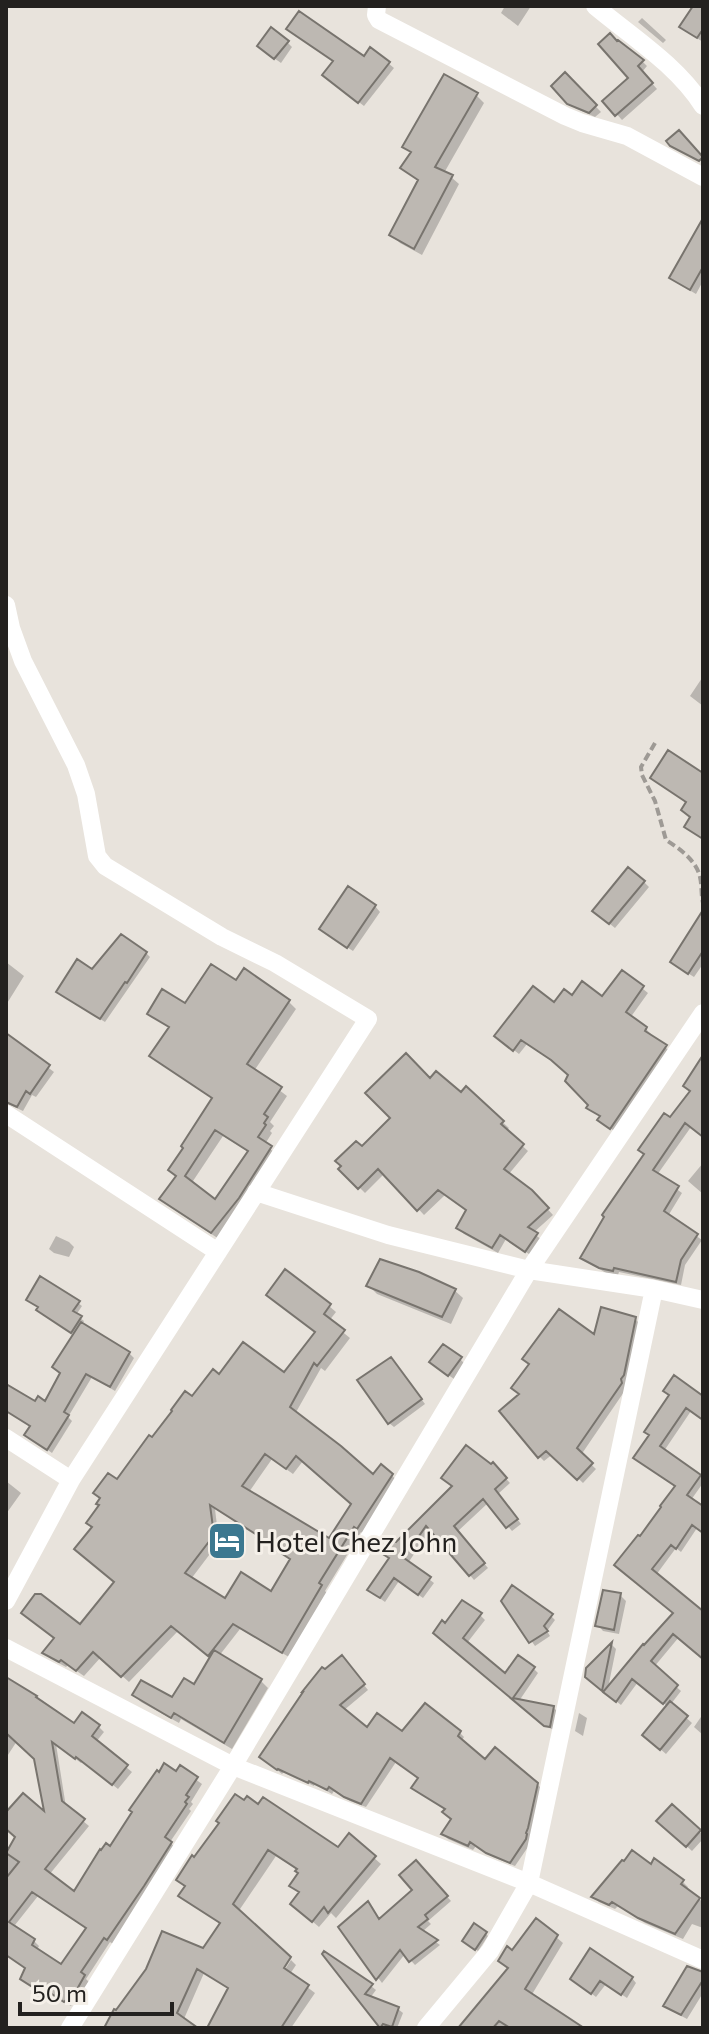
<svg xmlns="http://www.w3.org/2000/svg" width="709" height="2034" viewBox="0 0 709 2034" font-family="Commissioner,sans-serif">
<rect width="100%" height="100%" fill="#e8e3dc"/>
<path fill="#0003" fill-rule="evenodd" d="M505,6H531L518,26L501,13Z
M688,6H703V42L687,32L693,9Z
M642,18L666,40L663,43L638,22Z
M287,42L292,47L281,63L264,51Z
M601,44L642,61L647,66L642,72L657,89L622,120L605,101L631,78Z
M364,58L388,63L394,68L364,106L330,80Z
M565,75L601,112L595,117L575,108L553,86Z
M476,95L484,103L444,173L451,177L459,184L422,255L400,243L392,235L420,182L402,168L412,154L405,146Z
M703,224V281L696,294L677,283L672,278Z
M702,678L703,679V706L690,696Z
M644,882L649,887L615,928L600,916Z
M375,906L380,912L353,951L327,934Z
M703,928V964L694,977L678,967Z
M146,953L150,957L105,1022L63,996L92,971Z
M6,962L24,976L6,1005Z
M245,971L289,1002L296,1009L254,1071L287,1096L270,1122L274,1126L270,1131L272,1133L265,1144L277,1155L219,1239L169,1206L162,1199L178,1177L214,1099L159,1063L170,1029L150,1013L185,1006L236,983ZM223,1136L249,1152L216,1202L191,1184Z
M622,972L648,993L630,1018L646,1029L651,1034L650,1036L670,1051L616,1132L605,1125L601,1117L589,1107L590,1105L570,1076L558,1065L527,1044L519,1054L502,1041L554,1005L572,997L602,999Z
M9,1038L54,1072L36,1097L32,1095L23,1111L6,1103V1041Z
M430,1081L461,1095L466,1089L509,1128L506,1131L528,1151L508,1175L531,1191L553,1215L533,1233L542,1240L532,1256L506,1239L498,1253L464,1234L458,1228L468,1211L445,1195L424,1215L385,1173L365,1193L341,1169Z
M703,1089V1136L691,1127L657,1175L682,1193L668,1216L702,1240L685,1265L681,1285L619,1272L618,1275L606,1273L588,1262L583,1258L671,1120Z
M703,1163V1194L688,1181Z
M56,1236L69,1242L74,1247L69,1257L54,1253L49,1249Z
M369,1286L454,1290L463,1298L451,1324L377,1294Z
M275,1301L329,1306L336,1312L329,1321L350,1338L325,1371L321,1368L295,1414L374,1477L391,1475L398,1481L364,1534L361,1532L325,1591L327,1593L289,1657L240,1629L219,1656L261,1681L268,1688L232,1749L181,1719L179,1723L141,1702L134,1695L173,1700L194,1687L212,1658L178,1631L129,1682L101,1657L84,1676L68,1665L66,1667L51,1659L44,1653L81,1627L116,1582L94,1528L117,1482L192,1399L220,1377L284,1375L317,1332ZM272,1459L293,1474L303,1461L353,1504L329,1540L249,1492ZM215,1509L259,1536L265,1544L292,1560L272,1594L225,1601L191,1579L219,1542Z
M78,1303L82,1306L76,1315L84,1321L82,1325L129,1353L134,1358L115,1391L92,1377L68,1417L72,1421L52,1453L27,1435L32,1427L6,1411V1386L35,1404L46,1403L62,1374L75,1335L42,1313Z
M635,1319L640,1324L626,1389L581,1455L596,1469L583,1483L553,1454L544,1461L539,1456L595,1338Z
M460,1359L465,1364L454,1379L437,1367Z
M395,1364L425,1404L394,1427L389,1423Z
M671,1396L703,1398V1419L691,1411L664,1451L703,1479V1483L691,1500L703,1508V1532L697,1528L681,1552L676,1548L656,1575L703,1613V1657L679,1637L654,1667L681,1691L671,1704L692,1723L666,1754L650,1740L668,1707L638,1682L621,1705L592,1682L588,1669L612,1645L616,1649L608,1688L676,1613L621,1570L677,1486L651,1436Z
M493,1465L510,1483L498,1494L521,1524L512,1531L488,1503L457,1532L488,1568L474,1580L431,1529L408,1563L434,1583L423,1598L399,1581L385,1602L374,1594L396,1545Z
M6,1481L21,1493L6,1514Z
M620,1595L626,1601L619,1634L603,1631L598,1625Z
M503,1601L551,1616L555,1620L547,1631L550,1636L535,1646Z
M480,1615L485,1620L467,1643L505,1676L533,1668L538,1673L519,1701L553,1707L558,1712L554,1731L440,1637L445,1626Z
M346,1663L368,1690L343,1711L368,1730L403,1734L460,1733L464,1737L462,1740L486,1762L537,1784L542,1789L530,1844L515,1866L493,1857L476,1846L473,1850L448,1839L443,1834L453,1819L446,1810L419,1793L420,1779L396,1762L366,1807L350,1801L334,1791L332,1794L315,1784L314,1786L284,1772L282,1774L266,1761Z
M6,1679L75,1726H98L104,1732L96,1742L132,1772L118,1789L83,1761L81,1763L56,1744L66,1807L89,1826L49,1875L74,1894L111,1849L180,1768L202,1784L191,1802L193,1804L189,1809L191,1811L170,1842L176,1849L113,1944L110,1942L86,1979L89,1982L73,2005L72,2004L71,2006L50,1993L48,1997L26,1983L27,1969L6,1955V1941H34L39,1946L37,1950L62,1967L87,1929L38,1896L15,1925L6,1919V1854L18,1837L6,1827V1814L47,1817L36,1759L17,1741L6,1758Z
M579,1713L587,1718L583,1736L575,1731Z
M703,1714V1735L694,1727Z
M672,1807L703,1835V1839L692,1851L659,1821Z
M221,1823L338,1849L349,1836L381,1864L336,1918L331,1913L319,1927L299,1910L301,1894L291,1885L300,1874L298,1870L276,1856L238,1912L280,1977L291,1960L296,1965L290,1974L315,1993L291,2028H223L230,1989L204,1973L180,2028H106L204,1950L221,1924L187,1902V1887L195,1860Z
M655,1861L683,1882L688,1887L686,1890L703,1902V1928L692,1924L683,1939L645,1923L618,1906L615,1909L599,1902L594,1897L652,1867Z
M416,1862L451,1901L428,1921L431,1924L422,1932L440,1945L415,1965L405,1954L382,1983L341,1928L380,1920L415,1891Z
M486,1934L488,1936L478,1951L464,1941Z
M556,1937L563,1943L531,1996L580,2028H510L507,2026L505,2028H461L510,1969L507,1967L512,1953Z
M324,1954L371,1986L376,1990L370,1998L398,2009L403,2013L397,2028L382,2027Z
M703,1975V1993L687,2019L670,2010L665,2005Z
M632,1978L636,1983L627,1998L606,1984L596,1997L573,1979Z"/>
<path fill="#bdb8b2" stroke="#78746e" stroke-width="2" fill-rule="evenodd" d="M693,6H703V29L697,38L679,27Z
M299,11L364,56L370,47L390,62L358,103L322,75L333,61L286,29Z
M271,27L289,41L274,59L257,46Z
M610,33L617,41L618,40L644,60L638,66L653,83L615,116L602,101L628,78L598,44Z
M565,72L597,105L589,113L567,104L551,86Z
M444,74L478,93L435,167L453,175L414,249L389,235L418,180L400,168L411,152L402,147Z
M679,130L703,157L699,161L670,146L666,141Z
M703,218V267L690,290L669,278Z
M668,750L703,773V839L684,827L690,817L681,810L686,802L650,778Z
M628,867L645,881L609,924L592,911Z
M348,886L376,905L347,948L319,929Z
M703,910V951L688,974L670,962Z
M121,934L147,952L127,983L125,982L100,1019L56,992L77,959L92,969Z
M211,964L236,980L244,968L290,1000L247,1064L282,1087L264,1114L268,1117L264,1123L266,1125L258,1137L272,1146L239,1198L211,1233L159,1199L176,1176L168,1170L183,1148L181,1146L212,1098L149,1056L169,1027L147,1014L162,989L185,1003ZM215,1130L248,1151L215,1199L185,1176Z
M622,970L644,986L626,1012L647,1027L645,1031L667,1045L610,1129L597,1120L600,1116L586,1108L588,1105L565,1081L568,1075L551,1060L521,1040L513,1051L494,1036L533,986L554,1002L564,989L572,995L582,981L602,996Z
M6,1033L50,1065L30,1094L26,1091L17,1107L6,1102Z
M406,1053L430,1078L436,1071L461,1092L466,1086L504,1121L501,1124L524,1144L504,1169L532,1190L549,1208L528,1227L538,1233L525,1252L500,1235L492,1248L456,1228L466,1210L438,1190L417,1211L378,1169L358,1189L338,1169L341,1166L335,1161L356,1141L362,1146L390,1118L365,1093Z
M703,1055V1137L685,1123L653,1170L679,1186L664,1211L698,1234L681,1260L676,1282L614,1268L613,1271L599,1268L580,1258L604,1217L602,1215L644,1154L638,1150L664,1113L670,1117L690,1091L683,1086Z
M380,1259L419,1272L456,1289L442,1317L366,1286Z
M285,1269L331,1304L324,1314L345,1330L317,1366L314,1363L290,1407L341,1446L373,1474L381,1464L393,1474L357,1529L354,1527L319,1583L322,1585L282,1653L233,1624L208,1656L171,1626L121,1677L93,1652L76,1671L61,1660L59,1662L42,1653L54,1638L21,1613L35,1594H41L80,1624L114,1582L74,1549L92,1527L86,1523L99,1505L96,1504L100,1498L93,1493L108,1473L117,1479L149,1435L152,1437L172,1411L171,1410L185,1391L192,1396L213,1369L219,1374L243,1342L284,1372L315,1332L266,1295ZM265,1454L286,1469L296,1456L351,1504L329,1538L242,1486ZM210,1505L257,1535L256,1537L290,1559L271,1591L241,1572L225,1598L185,1573L214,1535Z
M40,1276L80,1301L73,1311L82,1316L71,1333L36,1310L38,1307L26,1300Z
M601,1307L636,1317L624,1375L621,1379L622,1383L577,1448L593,1463L577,1480L546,1451L538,1458L499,1411L519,1394L511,1388L529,1364L522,1359L559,1309L594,1334Z
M81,1322L130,1352L110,1387L86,1374L64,1412L69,1415L47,1450L24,1435L30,1426L6,1411V1384L35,1401L38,1396L45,1401L60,1373L52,1367Z
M443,1344L462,1357L448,1376L429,1362Z
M391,1357L422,1399L388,1424L357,1380Z
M674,1375L703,1396V1420L686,1408L660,1446L701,1475L687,1495L703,1506V1533L692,1525L676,1549L671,1545L652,1569L703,1611V1659L673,1634L651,1661L678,1685L663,1704L632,1679L616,1702L603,1692L643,1644L644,1645L673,1613L614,1565L638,1535L640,1536L661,1507L660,1506L675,1486L633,1458L649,1435L644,1432L669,1395L663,1391Z
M466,1445L491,1464L493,1462L507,1478L495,1489L518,1519L506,1528L483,1499L454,1526L485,1563L469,1576L426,1526L404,1558L431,1577L418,1595L394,1578L380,1598L367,1590L389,1558L381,1553L391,1539L396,1542L452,1486L441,1478Z
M512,1585L553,1614L544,1626L548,1631L529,1643L501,1601Z
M603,1590L621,1593L614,1630L595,1626Z
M462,1600L482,1613L463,1638L505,1673L518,1655L535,1667L513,1698L554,1706L550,1727L544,1726L433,1633L442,1620L445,1623Z
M612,1642L602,1691L585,1677L586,1668Z
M214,1650L262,1679L224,1743L174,1713L171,1718L132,1695L141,1680L172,1697L184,1678L194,1684Z
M342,1655L365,1684L340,1705L367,1727L377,1713L402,1731L425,1703L461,1731L458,1736L485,1759L495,1747L538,1783L528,1828L526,1833L527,1834L526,1839L510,1863L486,1853L470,1842L468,1846L441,1834L451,1819L442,1812L445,1809L411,1788L418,1778L390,1758L361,1804L344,1797L329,1787L327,1790L309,1781L308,1783L278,1769L277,1770L259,1757L303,1692H302L322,1667L325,1669Z
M6,1677L37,1696L36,1697L74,1723L82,1712L100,1725L92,1736L128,1765L112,1785L76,1757L75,1759L52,1742L62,1801L85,1819L45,1869L74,1891L100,1849L101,1850L106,1843L110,1846L132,1812L129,1810L157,1770L159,1772L164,1763L176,1771L180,1765L198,1777L186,1795L189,1797L185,1802L187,1804L165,1837L172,1842L144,1886L107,1940L104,1938L81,1972L85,1975L76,1991L64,2002L44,1989L42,1993L20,1979L25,1968L6,1955V1878L19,1862L6,1853L15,1837L6,1829V1812L23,1793L44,1811L34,1759L6,1733ZM32,1892L86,1928L61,1964L32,1945L35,1939L9,1922Z
M670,1701L688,1716L660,1750L642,1735Z
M235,1794L244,1800L247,1796L258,1804L263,1797L338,1847L349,1833L376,1856L328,1913L324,1907L312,1922L290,1904L299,1892L289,1886L298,1873L295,1871L297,1869L268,1850L233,1904L291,1957L284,1968L309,1985L281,2028H207L228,1988L197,1969L177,2013L198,2028H104L114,2009L116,2010L146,1969L162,1931L203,1948L220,1923L178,1896L185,1886L176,1880L192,1855L194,1857L219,1823L216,1821Z
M672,1804L701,1830L686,1847L656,1821Z
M632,1850L651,1864L654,1858L684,1880L681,1884L700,1898L675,1934L638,1918L612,1902L609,1905L591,1897L622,1860L624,1861Z
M416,1860L448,1896L425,1915L428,1919L418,1927L438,1940L409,1962L400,1950L376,1980L338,1927L368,1901L379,1919L412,1890L399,1875Z
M536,1918L558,1935L525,1989L584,2028H510L499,2021L493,2028H458L508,1968L498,1961L507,1946L512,1950Z
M474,1923L487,1932L475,1950L462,1941Z
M590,1948L633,1977L621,1995L600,1981L591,1994L570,1979Z
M324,1951L373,1984L365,1994L399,2007L392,2027L383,2024L380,2028L322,1954Z
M687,1966L703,1972V1980L681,2015L663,2006Z"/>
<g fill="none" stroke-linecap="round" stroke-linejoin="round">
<path stroke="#9e9a95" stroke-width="4" stroke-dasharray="8 4" stroke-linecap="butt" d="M655,743L641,767L642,775L655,801L666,840C680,849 696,860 700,877C702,886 701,895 703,903"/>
<path stroke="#fff" stroke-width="18" d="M377,6L376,15L379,20L565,116L582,123L627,136L703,177
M595,6C632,37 677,65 703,106
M6,605L11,628L23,661L76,765L86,794L97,856L105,866L222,937L275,963L368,1019L71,1480L6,1601
M6,1114L218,1252
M256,1192L388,1235L529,1270L654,1289L703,1300
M6,1438L71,1480
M6,1648L233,1766L529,1883L703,1960
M70,2028L233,1766L529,1270L703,1013
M426,2028L490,1951L529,1883L654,1289"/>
</g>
<defs>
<symbol id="hotel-square" viewBox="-11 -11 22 22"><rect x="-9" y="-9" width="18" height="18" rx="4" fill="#3c7890" stroke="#f5f0e9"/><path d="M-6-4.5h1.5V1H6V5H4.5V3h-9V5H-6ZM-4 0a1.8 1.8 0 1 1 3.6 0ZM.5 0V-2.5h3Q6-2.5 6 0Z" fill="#fff"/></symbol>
</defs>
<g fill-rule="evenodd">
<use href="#hotel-square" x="205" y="1519" width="44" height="44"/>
</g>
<g text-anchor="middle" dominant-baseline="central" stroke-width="6" stroke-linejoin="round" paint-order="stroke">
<g font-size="28" fill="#23211f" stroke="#f5f0e9" text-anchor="start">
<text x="255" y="1541">Hotel Chez John</text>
</g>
</g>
<rect width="709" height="2034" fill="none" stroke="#23211f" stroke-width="16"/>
<path d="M20 2002v12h152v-12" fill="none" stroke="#23211f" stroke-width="4"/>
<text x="32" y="2002" font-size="24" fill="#23211f" stroke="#f5f0e9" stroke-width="6" paint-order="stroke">50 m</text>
</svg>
